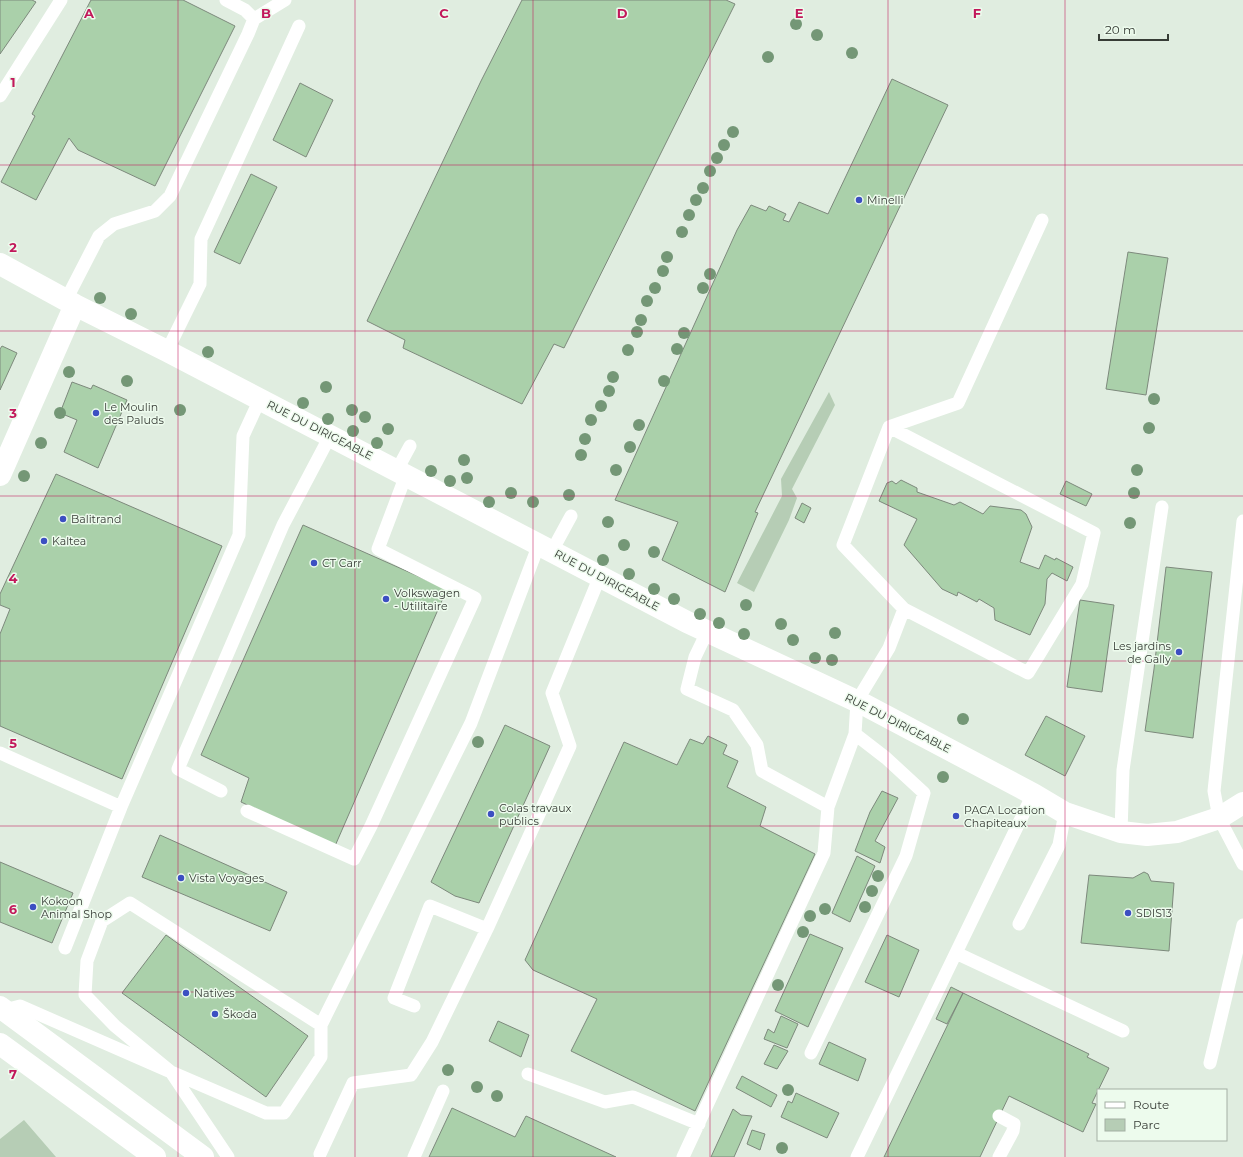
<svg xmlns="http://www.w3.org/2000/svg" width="1243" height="1157" viewBox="0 0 1243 1157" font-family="Montserrat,sans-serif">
<rect width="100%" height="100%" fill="#e0ede0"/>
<path fill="#b6cdb5" d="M829,392L835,405L792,489L797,498L789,520L754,592L737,583L782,496L781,479Z
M24,1120L56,1157H0V1139Z"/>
<path fill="#aad0aa" stroke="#7d897c" d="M0,0H32L36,2L0,54Z
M91,0H183L235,26L155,186L78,150L69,138L36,200L1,182L35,116L32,114Z
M522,0H726L735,4L564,348L554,344L522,404L403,348L405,340L367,321L481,81Z
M892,79L948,105L755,512L758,513L725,592L662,560L678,522L615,500L737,230L751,205L766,211L769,206L786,214L783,220L789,222L799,202L828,214Z
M300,83L333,100L306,157L273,140Z
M251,174L277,187L240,264L214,252Z
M1128,252L1168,258L1146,395L1106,389Z
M2,346L17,353L0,390V349Z
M72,382L91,389L93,385L127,400L98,468L64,452L77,420L60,413Z
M56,474L222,546L122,779L0,726V634L10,609L0,605V594Z
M901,480L917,488V492L954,505L960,502L983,514L990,506L1021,510L1026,514L1032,527L1020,562L1039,569L1045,555L1055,560L1056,558L1073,567L1067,581L1052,573L1047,579L1045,604L1030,635L995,620L994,608L979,599L977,602L958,592L957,596L942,589L904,545L917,519L879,501L887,483L892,481L896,484Z
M1066,481L1092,494L1086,506L1060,494Z
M802,503L811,508L804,523L795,518Z
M303,525L447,589L335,846L241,802L249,778L201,755Z
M1166,567L1212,572L1193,738L1145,731L1154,669Z
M1080,600L1114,605L1102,692L1067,687Z
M1046,716L1085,736L1065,776L1025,755Z
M505,725L550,746L479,903L455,896L431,882Z
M708,736L727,745L723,754L738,761L727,787L766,807L760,826L815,854L695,1111L571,1051L597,999L533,970L525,960L624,742L677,765L690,739L703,744Z
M882,791L898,798L875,841L885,847L880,863L855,851L870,812Z
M160,835L287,892L270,931L142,877Z
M857,856L875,866L850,922L832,913Z
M0,862L73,893L52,943L0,922Z
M1144,872L1148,874L1151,881L1174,883L1169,951L1081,943L1089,875L1133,878Z
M810,934L843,948L808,1027L775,1011Z
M166,935L308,1036L266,1097L122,993Z
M887,935L919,950L899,997L865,982Z
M951,987L963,993L947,1024L936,1019Z
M963,993L1089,1054L1087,1057L1109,1068L1092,1103L1096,1104L1083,1132L1009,1096L980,1157H884Z
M781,1016L798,1024L787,1048L764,1039L768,1029L774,1033Z
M498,1021L529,1035L521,1057L489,1041Z
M829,1042L866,1059L858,1081L819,1064Z
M774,1045L788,1051L777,1069L764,1064Z
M742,1076L777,1095L771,1107L736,1088Z
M796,1093L839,1113L827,1138L781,1117L788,1101L792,1103Z
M452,1108L515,1137L526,1116L616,1157H429Z
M733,1109L741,1115L752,1116L734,1157H711Z
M752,1130L765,1134L760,1150L747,1144Z"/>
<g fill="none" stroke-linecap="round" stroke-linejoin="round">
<path stroke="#fff" stroke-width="13" d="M254,19L285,0
M0,96L61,0
M66,300L99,236L114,224L155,211L170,196L248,34L254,19L245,10L226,0
M167,351L200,284L201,239L299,26
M889,427L1094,533L1082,584L1028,673L904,609
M397,470L410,446
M1243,521L1214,791L1219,818L1243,864
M552,551L571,516
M707,632L695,657L687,689L733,710L757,745L762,771L828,807L855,734
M0,753L121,807
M221,791L178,769L283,525L330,436
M247,811L354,859L371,826L475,598L378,549L406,475
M1121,832L1123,770L1162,507
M130,903L321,1025V1057L284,1113H266L171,1072L115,1026L85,995L87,961L102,921Z
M1019,924L1059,845L1065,813
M65,948L121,807L239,535L243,436L260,399
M956,953L1123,1031
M414,1006L394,998L430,906L487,929
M5,1010L20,1006L171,1072L228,1157
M321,1025L471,723L539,544
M811,1053L906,856L924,793L886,758L855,734L857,701L889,648L904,609L843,545L889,427L958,403L1042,220
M1210,1063L1243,925
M528,1074L605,1102L633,1097L699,1124
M320,1154L353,1083L411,1075L432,1042L487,929L570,746L552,693L600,576
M414,1157L443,1091
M683,1157L824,853L828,807
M857,1157L1033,794
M999,1157L1013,1131L1014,1124L999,1116"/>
<path stroke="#fff" stroke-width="22" d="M0,264L75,305L167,351L687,622L865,705L1033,794L1065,813L1121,832L1147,835L1177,832L1219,818L1243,803
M0,475L75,305"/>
<path stroke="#fff" stroke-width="22" d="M0,1007L203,1157
M0,1044L155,1157"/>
</g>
<g fill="#749776">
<circle cx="796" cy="24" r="6"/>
<circle cx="817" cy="35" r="6"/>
<circle cx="852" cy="53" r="6"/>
<circle cx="768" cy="57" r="6"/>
<circle cx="733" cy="132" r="6"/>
<circle cx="724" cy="145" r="6"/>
<circle cx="717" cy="158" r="6"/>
<circle cx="710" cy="171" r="6"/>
<circle cx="703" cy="188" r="6"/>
<circle cx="696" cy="200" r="6"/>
<circle cx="689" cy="215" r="6"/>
<circle cx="682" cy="232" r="6"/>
<circle cx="667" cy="257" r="6"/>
<circle cx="663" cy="271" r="6"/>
<circle cx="710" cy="274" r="6"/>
<circle cx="655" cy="288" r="6"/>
<circle cx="703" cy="288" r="6"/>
<circle cx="100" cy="298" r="6"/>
<circle cx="647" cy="301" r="6"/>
<circle cx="131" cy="314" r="6"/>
<circle cx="641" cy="320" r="6"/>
<circle cx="637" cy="332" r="6"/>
<circle cx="684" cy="333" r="6"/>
<circle cx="677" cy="349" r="6"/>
<circle cx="628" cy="350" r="6"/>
<circle cx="208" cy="352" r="6"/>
<circle cx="69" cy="372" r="6"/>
<circle cx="613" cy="377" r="6"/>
<circle cx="127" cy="381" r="6"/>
<circle cx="664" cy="381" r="6"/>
<circle cx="326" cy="387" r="6"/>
<circle cx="609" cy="391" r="6"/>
<circle cx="1154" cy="399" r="6"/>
<circle cx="303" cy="403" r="6"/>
<circle cx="601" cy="406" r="6"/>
<circle cx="180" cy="410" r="6"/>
<circle cx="352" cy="410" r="6"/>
<circle cx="60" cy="413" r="6"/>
<circle cx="365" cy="417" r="6"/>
<circle cx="328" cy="419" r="6"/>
<circle cx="591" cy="420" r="6"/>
<circle cx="639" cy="425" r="6"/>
<circle cx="1149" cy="428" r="6"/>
<circle cx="388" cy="429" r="6"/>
<circle cx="353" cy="431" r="6"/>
<circle cx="585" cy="439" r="6"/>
<circle cx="41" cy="443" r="6"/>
<circle cx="377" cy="443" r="6"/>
<circle cx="630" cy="447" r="6"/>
<circle cx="581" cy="455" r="6"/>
<circle cx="464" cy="460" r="6"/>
<circle cx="616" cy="470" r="6"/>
<circle cx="1137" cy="470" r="6"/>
<circle cx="431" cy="471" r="6"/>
<circle cx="24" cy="476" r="6"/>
<circle cx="467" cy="478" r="6"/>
<circle cx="450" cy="481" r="6"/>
<circle cx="511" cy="493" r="6"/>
<circle cx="1134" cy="493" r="6"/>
<circle cx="569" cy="495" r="6"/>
<circle cx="489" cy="502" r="6"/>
<circle cx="533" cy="502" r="6"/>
<circle cx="608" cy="522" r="6"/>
<circle cx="1130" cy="523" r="6"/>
<circle cx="624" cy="545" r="6"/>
<circle cx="654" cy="552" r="6"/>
<circle cx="603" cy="560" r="6"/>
<circle cx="629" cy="574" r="6"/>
<circle cx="654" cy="589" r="6"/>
<circle cx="674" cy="599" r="6"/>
<circle cx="746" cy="605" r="6"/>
<circle cx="700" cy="614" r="6"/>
<circle cx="719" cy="623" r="6"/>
<circle cx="781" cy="624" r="6"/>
<circle cx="835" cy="633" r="6"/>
<circle cx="744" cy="634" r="6"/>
<circle cx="793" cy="640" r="6"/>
<circle cx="815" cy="658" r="6"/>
<circle cx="832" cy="660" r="6"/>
<circle cx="963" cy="719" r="6"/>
<circle cx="478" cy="742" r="6"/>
<circle cx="943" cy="777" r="6"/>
<circle cx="878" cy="876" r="6"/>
<circle cx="872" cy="891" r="6"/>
<circle cx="865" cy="907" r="6"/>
<circle cx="825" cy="909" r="6"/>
<circle cx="810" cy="916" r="6"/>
<circle cx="803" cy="932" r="6"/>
<circle cx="778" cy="985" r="6"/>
<circle cx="448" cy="1070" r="6"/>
<circle cx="477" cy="1087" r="6"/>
<circle cx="788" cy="1090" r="6"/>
<circle cx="497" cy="1096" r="6"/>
<circle cx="782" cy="1148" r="6"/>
</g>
<path fill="none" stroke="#c2185b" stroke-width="1" stroke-opacity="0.55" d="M178,0V1157M355,0V1157M533,0V1157M710,0V1157M888,0V1157M1065,0V1157M0,165H1243M0,331H1243M0,496H1243M0,661H1243M0,826H1243M0,992H1243"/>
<g fill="#3c4fc2" stroke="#edfbed" stroke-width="1.5">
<circle cx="859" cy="200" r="4"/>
<circle cx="96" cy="413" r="4"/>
<circle cx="63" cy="519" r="4"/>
<circle cx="44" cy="541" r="4"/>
<circle cx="314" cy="563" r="4"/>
<circle cx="386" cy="599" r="4"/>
<circle cx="1179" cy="652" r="4"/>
<circle cx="491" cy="814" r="4"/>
<circle cx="956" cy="816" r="4"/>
<circle cx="181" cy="878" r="4"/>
<circle cx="33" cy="907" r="4"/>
<circle cx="1128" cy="913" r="4"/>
<circle cx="186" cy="993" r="4"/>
<circle cx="215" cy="1014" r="4"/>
</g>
<g text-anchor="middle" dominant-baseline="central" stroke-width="3" stroke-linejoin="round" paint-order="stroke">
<g font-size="11" fill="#373c36" stroke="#edfbed" text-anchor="start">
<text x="867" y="200">Minelli</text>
<text x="104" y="407">Le Moulin<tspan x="104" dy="13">des Paluds</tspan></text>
<text x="71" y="519">Balitrand</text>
<text x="52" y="541">Kaltea</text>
<text x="322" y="563">CT Carr</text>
<text x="394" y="593">Volkswagen<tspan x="394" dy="13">- Utilitaire</tspan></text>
<text x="1171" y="646" text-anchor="end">Les jardins<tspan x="1171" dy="13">de Gally</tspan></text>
<text x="499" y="808">Colas travaux<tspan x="499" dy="13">publics</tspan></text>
<text x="964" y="810">PACA Location<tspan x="964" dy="13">Chapiteaux</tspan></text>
<text x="189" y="878">Vista Voyages</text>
<text x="41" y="901">Kokoon<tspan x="41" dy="13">Animal Shop</tspan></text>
<text x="1136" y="913">SDIS13</text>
<text x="194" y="993">Natives</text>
<text x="223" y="1014">Škoda</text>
</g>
<g font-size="11" fill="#373c36" stroke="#edfbed">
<text transform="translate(320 430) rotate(27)">RUE DU DIRIGEABLE</text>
<text transform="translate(607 580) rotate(28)">RUE DU DIRIGEABLE</text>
<text transform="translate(898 723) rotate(27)">RUE DU DIRIGEABLE</text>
</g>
</g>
<g font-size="13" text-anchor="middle" font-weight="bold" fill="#c2185b" stroke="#edfbed" stroke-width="3" stroke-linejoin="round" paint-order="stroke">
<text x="89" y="18">A</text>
<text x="266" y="18">B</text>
<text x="444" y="18">C</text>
<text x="622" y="18">D</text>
<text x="799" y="18">E</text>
<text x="977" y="18">F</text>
<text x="13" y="87">1</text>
<text x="13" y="252">2</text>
<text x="13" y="418">3</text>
<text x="13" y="583">4</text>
<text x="13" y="748">5</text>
<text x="13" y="914">6</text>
<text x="13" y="1079">7</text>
</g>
<rect x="1097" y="1089" width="130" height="52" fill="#edfbed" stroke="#a4afa4"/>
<rect x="1105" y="1102" width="20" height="6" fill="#ffffff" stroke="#a4afa4"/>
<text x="1133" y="1109" font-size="12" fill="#373c36">Route</text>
<rect x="1105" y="1119" width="20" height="12" fill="#b6cdb5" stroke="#a4afa4"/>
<text x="1133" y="1129" font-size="12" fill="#373c36">Parc</text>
<path d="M1099 34v6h69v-6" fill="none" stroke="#373c36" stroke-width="2"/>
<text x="1105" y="34" font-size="12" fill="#373c36" stroke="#edfbed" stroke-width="3" paint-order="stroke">20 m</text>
</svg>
